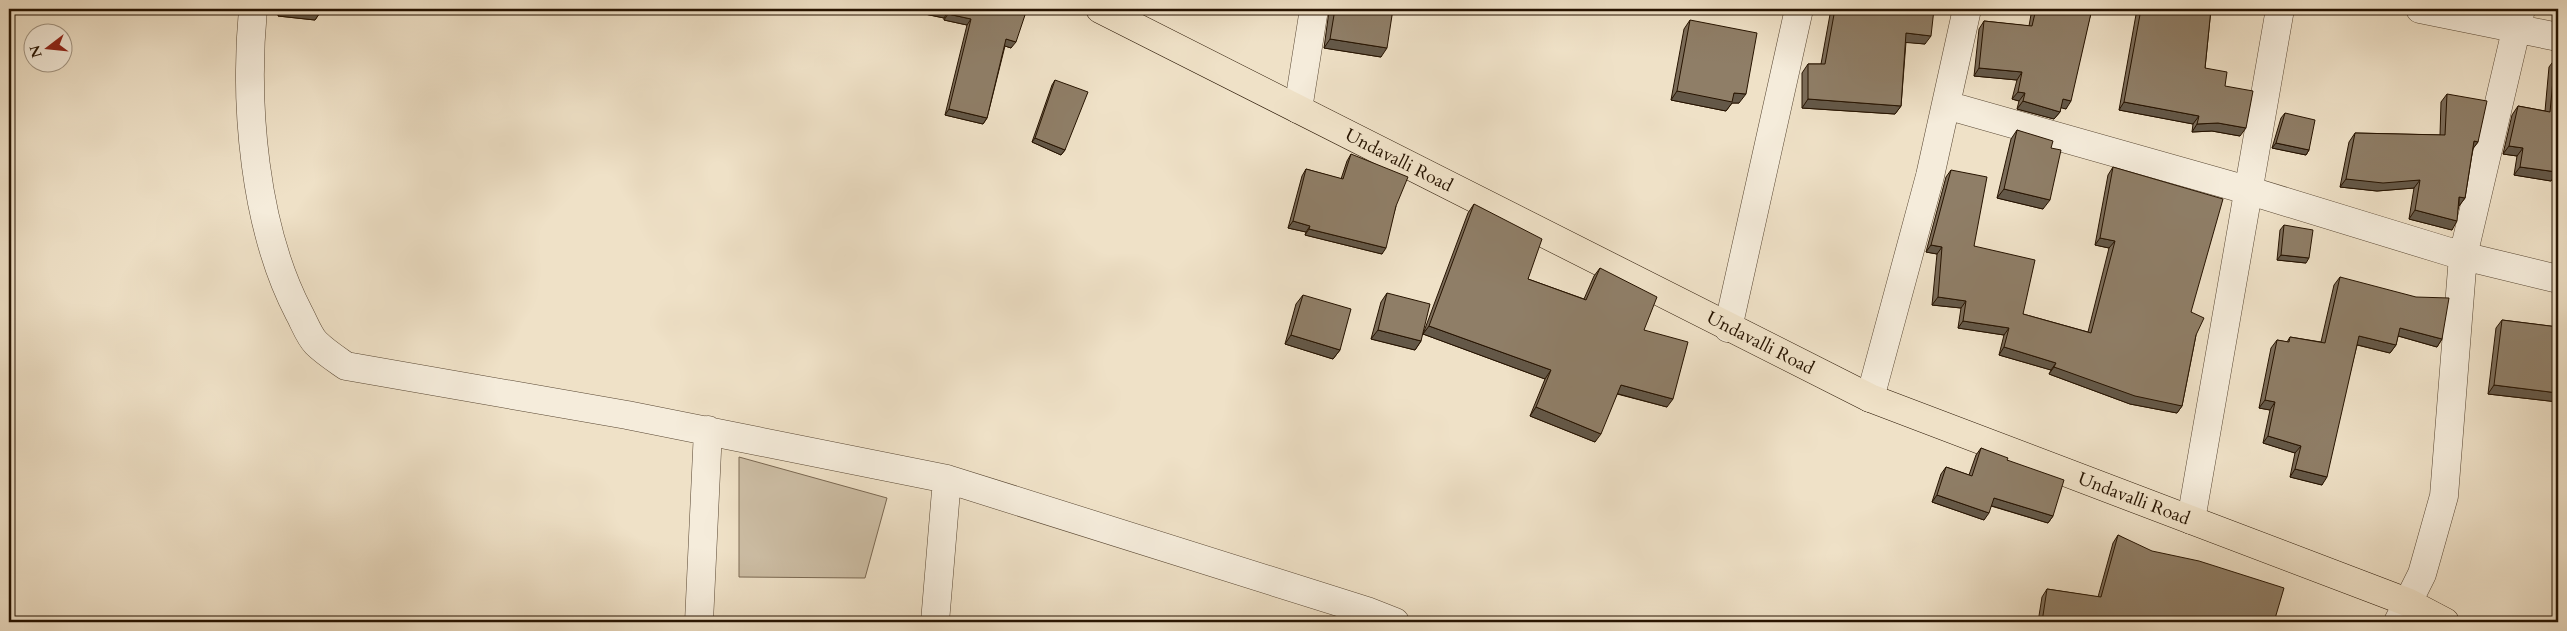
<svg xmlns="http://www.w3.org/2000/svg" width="2567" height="631" viewBox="0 0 2567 631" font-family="Cardo,serif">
<rect width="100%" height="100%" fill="#efe1c7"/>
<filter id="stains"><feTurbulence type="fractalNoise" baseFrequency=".004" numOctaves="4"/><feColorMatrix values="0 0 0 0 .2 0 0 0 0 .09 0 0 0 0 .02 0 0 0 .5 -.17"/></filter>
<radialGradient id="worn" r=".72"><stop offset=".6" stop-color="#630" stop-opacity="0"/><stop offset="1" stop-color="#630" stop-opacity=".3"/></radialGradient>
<path fill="#cdbea5" stroke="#7a6852" d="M739,457L887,498L865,578L739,577Z"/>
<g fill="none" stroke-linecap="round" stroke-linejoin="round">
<defs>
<path id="minor" d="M253,9C244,104 254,227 299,313C304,322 309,336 316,343C325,352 336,359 346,366L627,415L947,479L1367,611L1395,622
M2420,9L2558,37
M1946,105L2247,190L2463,256L2558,279
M1298,109L1314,9
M1728,328L1799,9
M1870,398L1930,176L1967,9
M2191,520L2280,9
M699,622L708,430
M935,622L947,479
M2398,622L2422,574L2444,496L2463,256L2521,9"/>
<g id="major">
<path id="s1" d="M1100,9L1870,398L2407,602L2445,622"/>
</g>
</defs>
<use href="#minor" stroke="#584632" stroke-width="29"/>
<use href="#major" stroke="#261300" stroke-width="29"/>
<use href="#minor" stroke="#f5ecdb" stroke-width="28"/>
<use href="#major" stroke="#efe1c7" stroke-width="28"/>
</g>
<path fill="#7b6c59" stroke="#261300" d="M279,9H321V11L315,20L278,16Z
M901,9H1027L1011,48L1005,46L987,118L983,124L945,115L967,25L944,20V18Z
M1329,9H1393L1381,57L1324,48L1329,11Z
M1831,9H1934L1925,44L1906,42L1901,106L1895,114L1802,108V73L1808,64H1821Z
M2032,9H2092L2066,109L2061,107L2060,112L2054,119L2017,109L2019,101L2012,99L2017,80L1974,76L1979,29L1984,21L2029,26Z
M2137,9H2211L2205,68L2225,86L2240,136L2212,131L2192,132L2193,124L2119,110Z
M1690,20L1739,103H1732L1726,111L1671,100L1684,29Z
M2555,59L2557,172L2551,181L2514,175L2517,156L2503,154L2512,115L2518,106L2545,111L2549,67Z
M1055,80L1065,150L1061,155L1032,142L1052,85Z
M2447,94L2478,142L2473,148L2465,198L2459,206L2452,230L2409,219L2414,188L2377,191L2340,187L2349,142L2355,133L2440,135L2441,102Z
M2285,113L2309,150L2306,155L2272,148L2281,118Z
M2017,130L2051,148L2043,209L1997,198L2011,139Z
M1351,154L1396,206L1382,254L1305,235L1306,232L1288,228L1302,176L1306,169L1341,179L1347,161Z
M2113,167L2191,312L2196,335L2182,406L2177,413L2130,404L2049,374L2051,370L1999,355L2004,335L1958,328L1961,308L1932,305L1937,254L1926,252L1946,177L1951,170L1974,246L2023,314L2088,332L2109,248L2095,245L2108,175Z
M1474,204L1528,279L1584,299L1594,276L1600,268L1644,330L1667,407L1617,394L1595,442L1530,416L1545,379L1423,334L1468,213Z
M2284,225L2306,263L2277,260L2280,230Z
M2340,277L2442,339L2437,347L2398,336L2396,345L2390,353L2357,345L2322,485L2290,477L2295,453L2263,443L2270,410L2259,408L2271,348L2277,340L2287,342L2290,337L2321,342L2334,285Z
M1387,293L1421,341L1415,350L1371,339L1381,302Z
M1303,295L1340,350L1333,359L1285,344L1296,304Z
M2502,320L2558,327V402L2488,394L2496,328Z
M1981,448L2007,460L2053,516L2048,523L1991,506L1984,520L1932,502L1941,474L1946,467L1969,475L1976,455Z
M2118,535L2274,622H2038L2042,597L2047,589L2098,597L2113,543Z"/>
<path fill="#645848" stroke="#261300" d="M283,9H304L321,11L315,20L278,16Z
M901,9H934L948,12L944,18Z
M948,14L971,19L967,25L944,20Z
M1906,33L1931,36L1925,44L1900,42Z
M1006,39L1016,42L1011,48L1002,45Z
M1330,39L1387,48L1381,57L1324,48Z
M1979,68L2022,72L2017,80L1974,76Z
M1677,91L1734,93L1746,94L1739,103H1732L1726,111L1671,100Z
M2018,92L2025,93L2019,101L2012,99Z
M1808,99L1901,106L1895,114L1802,108Z
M2063,99L2071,101L2066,109L2058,107Z
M2023,101L2060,112L2054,119L2017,109Z
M2124,102L2199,116L2193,124L2119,110Z
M949,109L987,118L983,124L945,115Z
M2218,123L2246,128L2240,136L2212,131L2192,132L2197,124Z
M1035,138L1065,150L1061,155L1032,142Z
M2474,141L2478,142L2472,150Z
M2276,143L2309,150L2306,155L2272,148Z
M2509,146L2523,148L2517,156L2503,154Z
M2520,167L2557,172L2551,181L2514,175Z
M2346,179L2420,180L2414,188L2377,191L2340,187Z
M2004,189L2050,200L2043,209L1997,198Z
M2459,197L2465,198L2459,206Z
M2415,210L2457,221L2452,230L2409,219Z
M1293,221L1310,226L1306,232L1288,228Z
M1309,229L1386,248L1382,254L1305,235Z
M2100,238L2115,241L2109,248L2095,245Z
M1931,245L1942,247L1937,254L1926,252Z
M2281,255L2309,258L2306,263L2277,260Z
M1938,297L1966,301L1961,308L1932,305Z
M1963,321L2009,328L2004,335L1958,328Z
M1429,326L1551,370L1545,379L1423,334Z
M2400,328L2442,339L2437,347L2395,335Z
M1378,330L1421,341L1415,350L1371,339Z
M1291,335L1340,350L1333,359L1285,344Z
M2359,336L2396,345L2390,353L2354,344Z
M2004,347L2056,363L2051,370L1999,355Z
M2054,367L2182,406L2177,413L2130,404L2049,374Z
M1621,385L1673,399L1667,407L1615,393Z
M2494,385L2558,393V402L2488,394Z
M2265,400L2275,402L2270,410L2259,408Z
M1536,407L1601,434L1595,442L1530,416Z
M2268,436L2301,446L2295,453L2263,443Z
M2295,469L2327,477L2322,485L2290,477Z
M1937,495L1989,513L1984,520L1932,502Z
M1994,498L2053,516L2048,523L1989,505Z"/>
<path fill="#8f7e67" stroke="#261300" d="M304,9H321V11Z
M934,9H1027L1016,42L1006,39L987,118L949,109L971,19L948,14V12Z
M1335,9H1393L1387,48L1330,39Z
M1835,9H1934L1931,36L1906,33L1901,106L1808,99V64H1825Z
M2036,9H2092L2071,101L2063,99L2060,112L2023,101L2025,93L2018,92L2022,72L1979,68L1984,21L2032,26Z
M2141,9H2211L2205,68L2227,72L2225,86L2253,91L2246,128L2218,123L2197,124L2199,116L2124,102Z
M1690,20L1757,33L1746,94L1734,93L1732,102L1677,91Z
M2555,59H2558V165L2557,172L2520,167L2523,148L2509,146L2518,106L2550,112Z
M1055,80L1088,92L1065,150L1035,138Z
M2447,94L2487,101L2478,142L2474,141L2465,198L2459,197L2457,221L2415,210L2420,180L2383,183L2346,179L2355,133L2445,135Z
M2285,113L2315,120L2309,150L2276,143Z
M2017,130L2053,141L2051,148L2061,150L2050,200L2004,189Z
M1351,154L1408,177L1396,206L1386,248L1309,229L1310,226L1293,221L1306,169L1343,179Z
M2113,167L2223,199L2191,312L2204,318L2196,335L2182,406L2135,396L2054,367L2056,363L2004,347L2009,328L1963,321L1966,301L1938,297L1942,247L1931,245L1951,170L1987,177L1974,246L2035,260L2023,314L2091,333L2115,241L2100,238Z
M1474,204L1542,239L1528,279L1586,300L1600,268L1657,297L1644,330L1688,342L1673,399L1621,385L1601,434L1536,407L1551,370L1429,326Z
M2284,225L2313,230L2309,258L2281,255Z
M2340,277L2416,297L2449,298L2442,339L2400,328L2396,345L2359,336L2327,477L2295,469L2301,446L2268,436L2275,402L2265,400L2277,340L2289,342L2290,337L2325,343Z
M1387,293L1430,304L1421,341L1378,330Z
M1303,295L1351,309L1340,350L1291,335Z
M2502,320L2558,327V393L2494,385Z
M1981,448L2008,458L2007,460L2064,480L2053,516L1994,498L1989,513L1937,495L1946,467L1972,476Z
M2118,535L2152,551L2199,561L2284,588L2274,622H2042L2047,589L2101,597Z"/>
<g text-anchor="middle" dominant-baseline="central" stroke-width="4" stroke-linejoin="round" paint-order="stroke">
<g font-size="18" fill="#261300" stroke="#f5ecdb">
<text stroke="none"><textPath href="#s1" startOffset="335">Undavalli Road</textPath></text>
<text stroke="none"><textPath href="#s1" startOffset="740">Undavalli Road</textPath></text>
<text stroke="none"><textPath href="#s1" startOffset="1145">Undavalli Road</textPath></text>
</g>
</g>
<rect width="2567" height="631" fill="none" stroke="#efe1c7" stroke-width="30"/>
<rect x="10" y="10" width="2547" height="611" fill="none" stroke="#261300" stroke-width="2.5"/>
<rect x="15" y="15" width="2537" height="601" fill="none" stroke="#261300"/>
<g transform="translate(48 48) rotate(254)"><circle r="24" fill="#f5ecdb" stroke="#a29583"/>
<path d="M0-4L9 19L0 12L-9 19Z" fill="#8f2418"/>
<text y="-8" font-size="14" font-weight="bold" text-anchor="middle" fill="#261300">N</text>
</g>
<rect width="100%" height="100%" filter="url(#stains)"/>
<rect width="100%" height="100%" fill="url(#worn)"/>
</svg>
